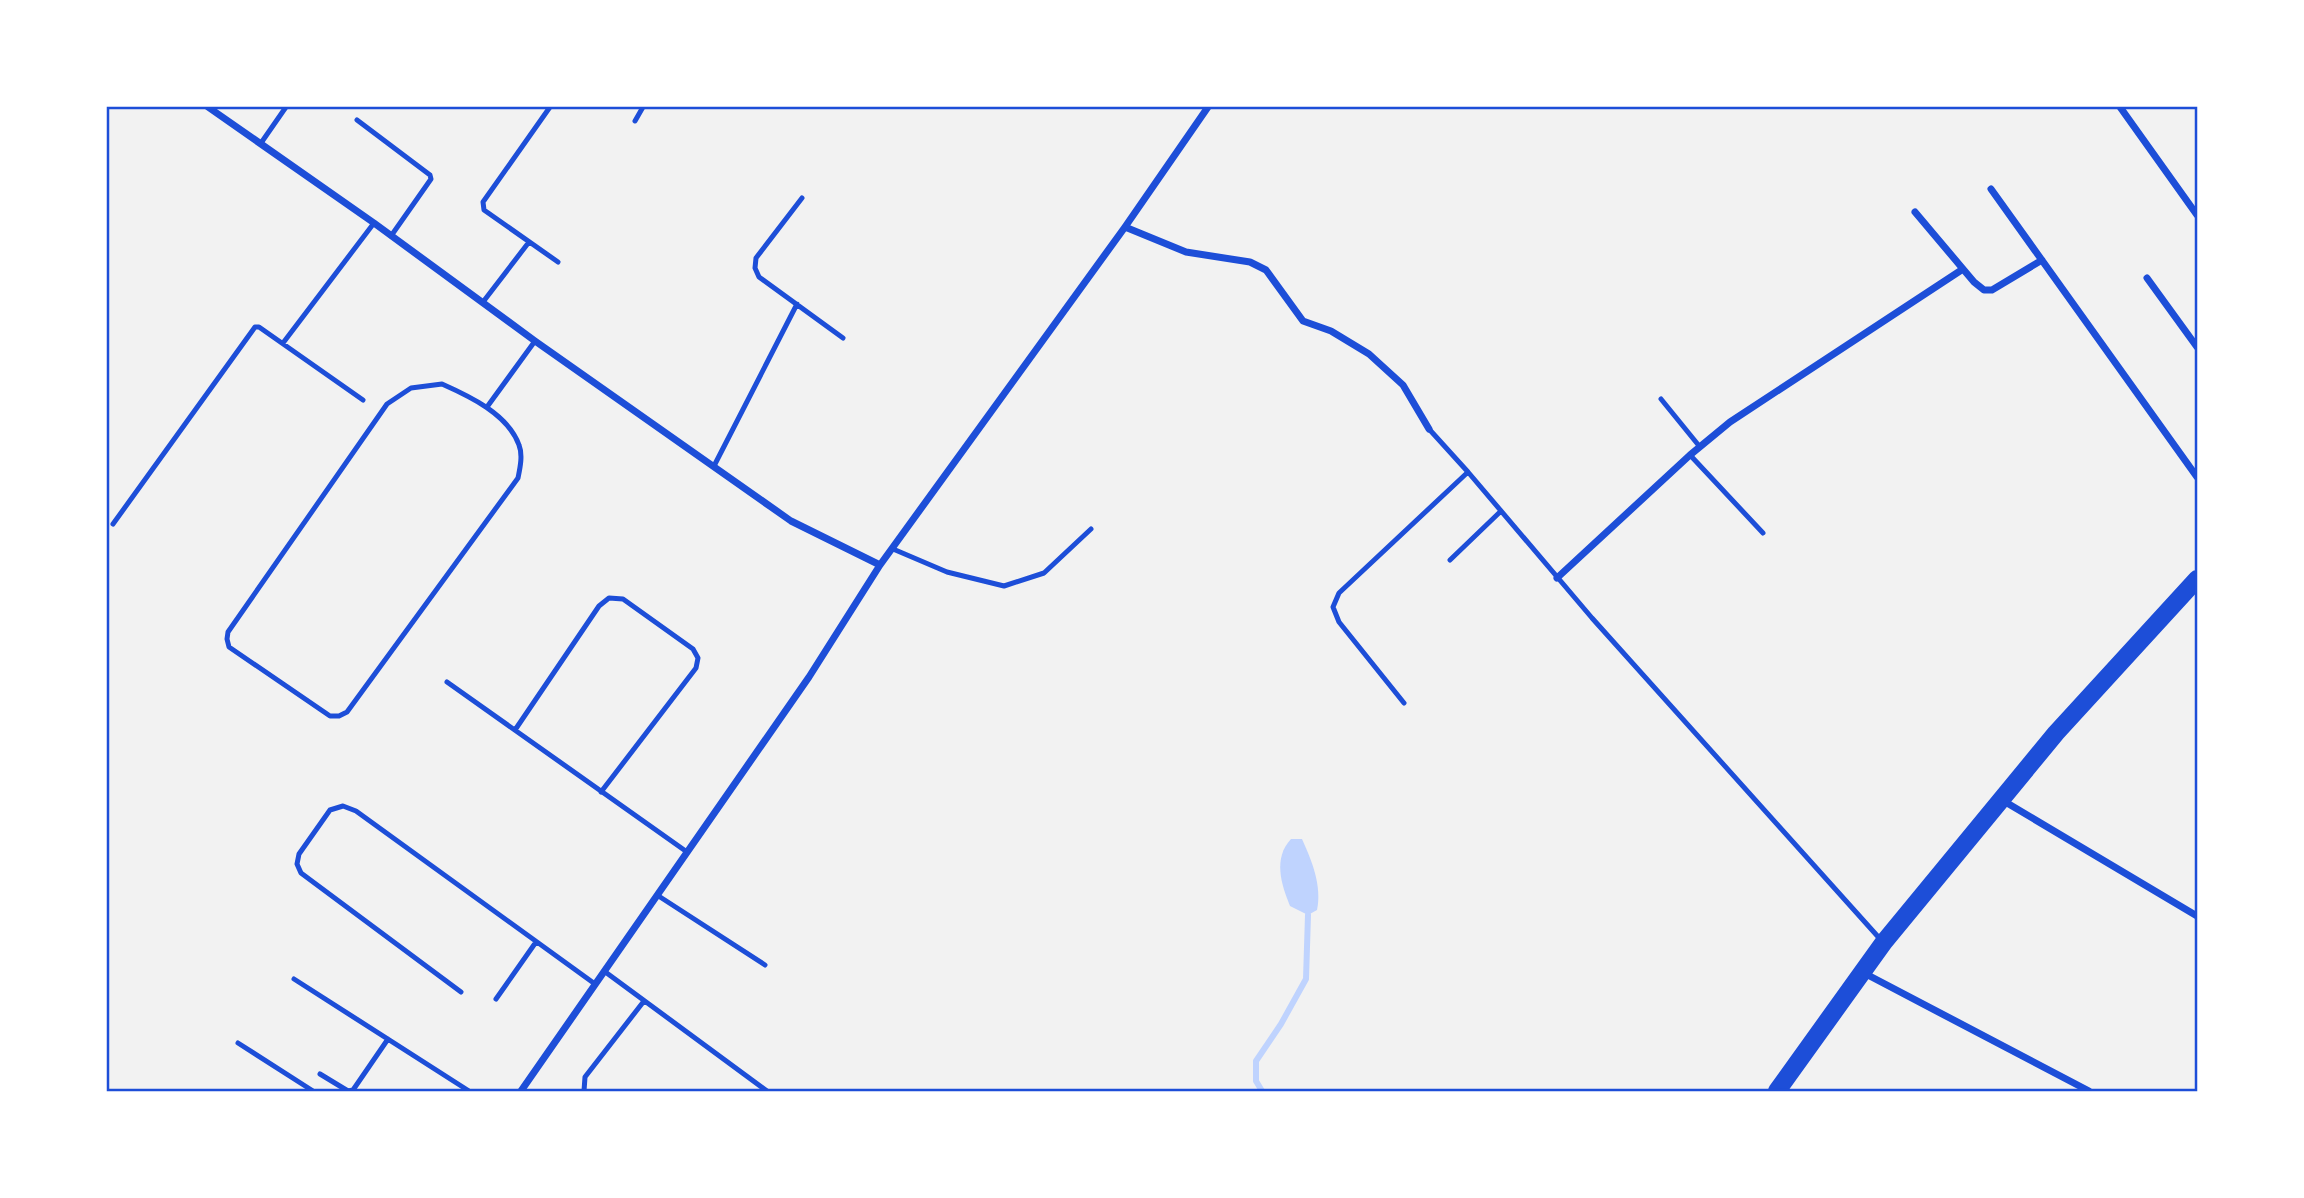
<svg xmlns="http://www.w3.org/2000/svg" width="2304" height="1198" viewBox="0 0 2304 1198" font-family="Overpass,sans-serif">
<rect width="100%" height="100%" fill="#f2f2f2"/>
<path fill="#bfd3fe" d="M1291,839H1302C1312,861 1322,886 1317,910L1308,915L1290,906C1281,884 1273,858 1291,839Z"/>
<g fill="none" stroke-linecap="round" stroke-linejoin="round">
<path stroke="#bfd3fe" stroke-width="6" d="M1262,1091L1256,1081V1061L1281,1024L1306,979L1308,915"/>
<path stroke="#1d4ed8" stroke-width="5" d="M550,107L483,202L484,210L558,262
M357,120L430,175L431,179L391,236
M635,121L643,107
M261,143L286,107
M802,198L756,258L755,268L759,277L843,338
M483,302L529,242
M283,343L374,223
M442,384C469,396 508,414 519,445C523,455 520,468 518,478L347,712L339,716H330L229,647L227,639L228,632L387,404L411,388Z
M1661,399L1700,447
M487,407L535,341
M1429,429L1468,472L1592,618L1881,940
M1690,455L1763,533
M714,466L797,304
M113,524L255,327H259L363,400
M893,549L947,572L1004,586L1044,573L1091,529
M1450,560L1501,511
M447,682L687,852
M1404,703L1339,622L1333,607L1339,593L1468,472
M515,730L599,606L609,598L623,599L693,649L698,658L696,668L601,792
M657,895L765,965
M604,971L767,1091
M294,979L469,1091
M461,992L301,873L297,864L299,854L330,810L343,806L356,811L595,984
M496,999L536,942
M238,1043L313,1091
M320,1074L348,1091
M348,1091L353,1090L388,1039
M584,1091L585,1077L644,1001"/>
<path stroke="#1d4ed8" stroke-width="7" d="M208,107L374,223L535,341L791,521L880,565L809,677L521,1091
M2120,107L2197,215
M1991,189L2197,477
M1915,212L1974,282L1984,290H1992L2042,260
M1125,227L1186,252L1250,262L1266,270L1303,321L1331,331L1369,354L1403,385L1429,429
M2147,278L2197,347
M880,565L1125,227L1208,107
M1557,578L1690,455L1730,422L1963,269
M2002,800L2197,916
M1864,973L2089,1091"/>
<path stroke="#1d4ed8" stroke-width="18" d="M1777,1091L1884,942L2056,733L2197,579"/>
</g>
<rect width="2304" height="1198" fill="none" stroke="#ffffff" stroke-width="217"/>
<rect x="108" y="108" width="2088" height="982" fill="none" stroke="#1d4ed8" stroke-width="2.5"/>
</svg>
